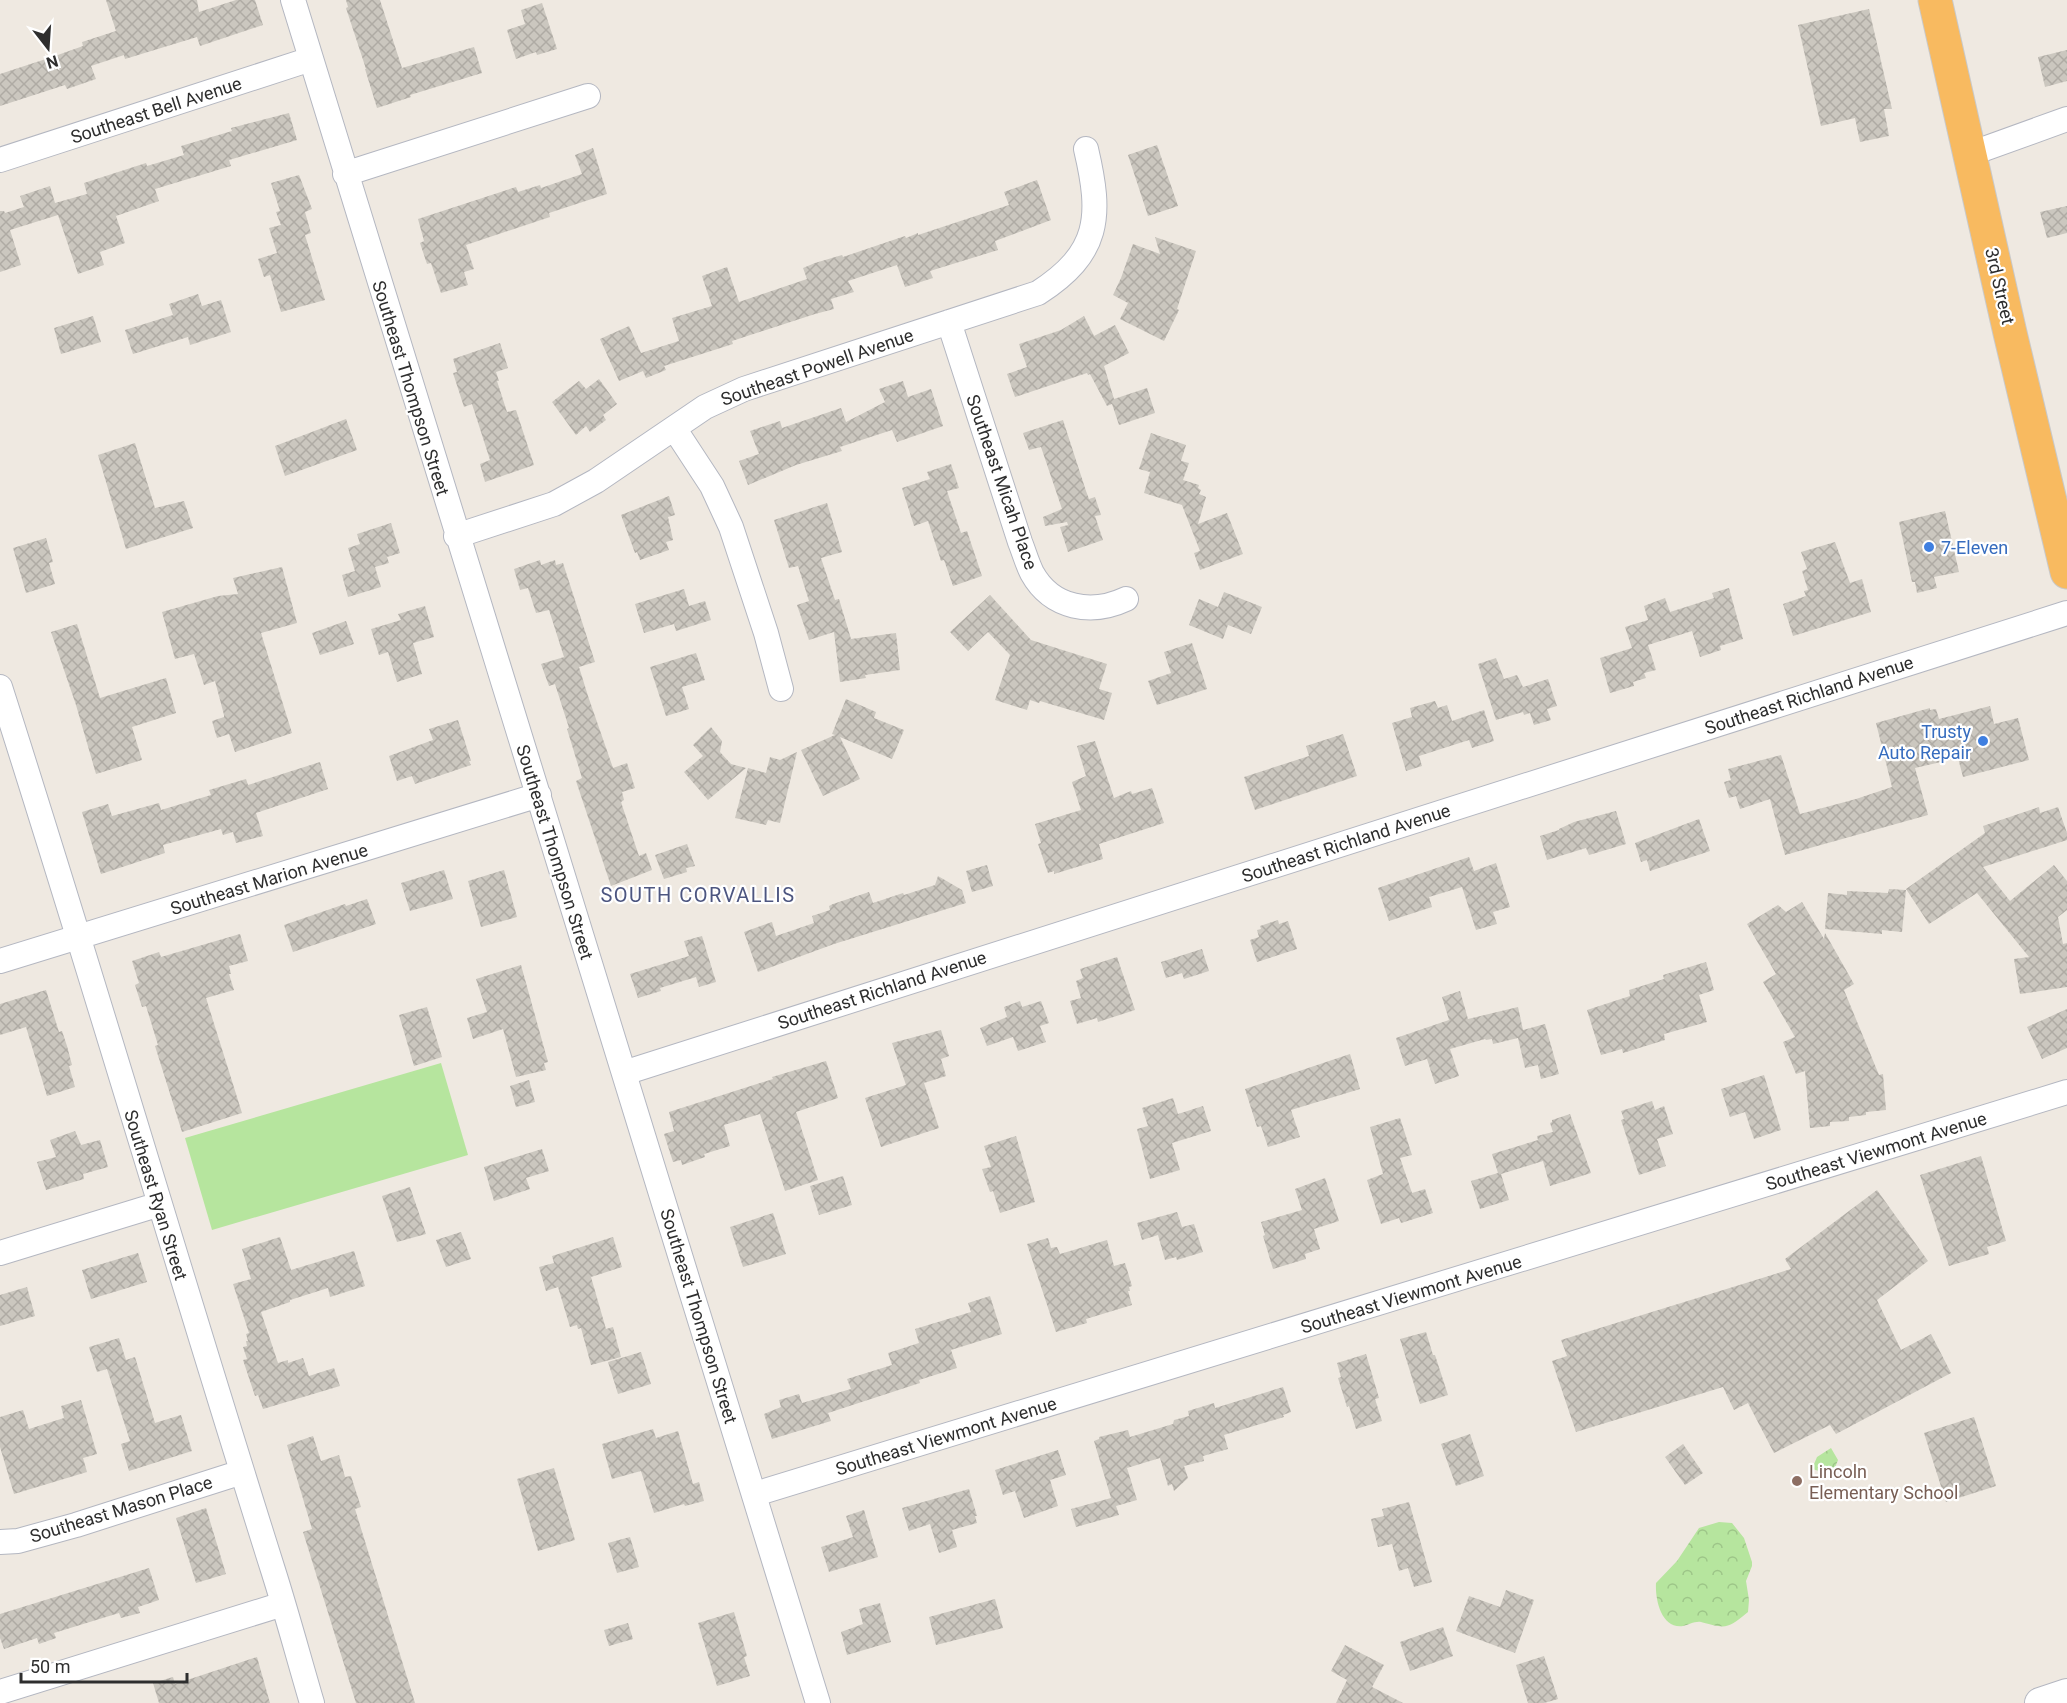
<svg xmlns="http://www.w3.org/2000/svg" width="2067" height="1703" viewBox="0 0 2067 1703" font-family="Roboto,sans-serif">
<defs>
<pattern id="forest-crowns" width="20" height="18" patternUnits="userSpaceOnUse" patternTransform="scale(1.5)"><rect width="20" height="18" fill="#b6e59e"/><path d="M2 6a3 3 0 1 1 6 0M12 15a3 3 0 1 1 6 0" fill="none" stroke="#9dc588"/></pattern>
<pattern id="building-cross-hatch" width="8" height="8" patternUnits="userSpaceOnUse" patternTransform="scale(1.5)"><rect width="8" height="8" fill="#cbc7bf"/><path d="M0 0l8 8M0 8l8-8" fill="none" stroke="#afaba4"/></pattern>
</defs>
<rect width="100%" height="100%" fill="#efe9e1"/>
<path fill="#b6e59e" d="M441,1063L468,1155L212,1230L185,1138Z"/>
<path fill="url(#forest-crowns)" d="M1831,1448L1838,1460L1834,1470L1826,1473L1812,1469L1817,1457Z
M1719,1522L1732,1523L1744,1538L1752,1562V1566L1746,1581L1749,1600L1748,1612C1728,1629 1726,1629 1701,1622C1695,1621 1688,1625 1683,1626C1661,1629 1655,1599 1656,1583L1677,1561L1699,1528Z"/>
<path fill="url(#building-cross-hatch)" d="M106,0H197L199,12L236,0H255L263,25L200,46L197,37L125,59L124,55L91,66L96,79L67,89L65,85L0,106V74L55,56L83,46L82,42L116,31Z
M346,0H380L402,68L474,47L482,73L410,95L411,97L377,108L365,69H366L346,8L348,7Z
M542,3L557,49L537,55L536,52L516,59L507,30L525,24L521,10Z
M1869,9L1892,109H1884L1889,136L1860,142L1855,118L1821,126L1798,25Z
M2067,50V81L2045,87L2038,57Z
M289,113L297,140L229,160L231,166L155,189L159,201L116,216L125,243L100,252L104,265L78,274L58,215L10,230L21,265L0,272V211H4L5,213L24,207L20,196L50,186L55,203L87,194L84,183L146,163L147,166L184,155L181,146L232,131L231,128Z
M1157,145L1178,206L1148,216L1128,155Z
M593,148L607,194L549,213L550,217L466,245L474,269L464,272L468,285L441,293L431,263L427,264L420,243L424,241L418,219L516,187L518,192L540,185L541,188L582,174L575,155Z
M299,175L312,209L305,212L311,233L305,235L325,300L281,312L270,275L264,277L258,259L277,253L269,228L281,225L276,212L280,211L271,183Z
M1037,180L1051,220L995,241L998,250L930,271L933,278L905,287L897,265L848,281L854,292L831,299L834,309L815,314L732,341L733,344L664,366L666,370L646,378L643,371L619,381L600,339L629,326L641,353L679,341L672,318L712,306L702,276L727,267L739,302L807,279L803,268L815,263L842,255L843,257L905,236L906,238L918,233V235L1009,205L1004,192Z
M2067,206V233L2047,238L2040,212Z
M1155,237L1196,251L1177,309L1179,310L1164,341L1120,319L1128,303L1113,295L1121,278L1133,244L1160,254Z
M198,294L202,306L221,300L231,332L190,345L188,337L133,354L125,330L173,315L169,304Z
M93,316L101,342L61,354L54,328Z
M1084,316L1094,336L1115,325L1129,353L1104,366L1114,399L1147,388L1155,413L1119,425L1112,404L1107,406L1090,374L1088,375L1087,373L1015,397L1007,374L1027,367L1019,344L1061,330Z
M500,343L508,368L496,372L499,381H497L507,412L516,410L534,465L485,482L480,464L490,460L472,404L464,407L453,373L457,372L453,359Z
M599,379L617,404L603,415L606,420L590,432L586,426L576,435L552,402L579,381L586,389Z
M903,381L908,397L931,389L943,426L897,442L892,430L840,447L842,451L796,465L748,485L739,461L759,454L750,431L780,421L782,428L841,408L846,422L885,402L879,389Z
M346,419L357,450L285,476L275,446Z
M1063,420L1086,491L1089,499L1095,497L1101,515L1095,516L1103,540L1068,552L1060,527L1068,525L1067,522L1045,526L1043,517L1062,509L1041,447L1029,450L1023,433Z
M1151,433L1186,445L1181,461L1189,463L1183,480L1199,485L1198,488L1201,490L1199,494L1206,497L1198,524L1227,513L1243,554L1200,570L1194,553L1200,551L1182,505L1144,493L1150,472L1139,469Z
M135,443L155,508L184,501L193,528L126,549L98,455Z
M951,464L959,488L947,491L961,533L967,531L982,576L953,586L944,560L941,561L928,521L914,526L902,488L930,479L927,472Z
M669,496L675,515L668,517L673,540L666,542L669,550L640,560L637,552L635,553L621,515Z
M827,503L842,552L821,558L835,600L839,599L851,639L896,633L900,670L865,675L866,678L840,682L834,632L809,640L797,605L809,601L798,566L789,568L774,520Z
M1945,511L1959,572L1934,577L1937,588L1917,593L1915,582H1912L1899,522Z
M391,523L400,553L387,557L389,563L375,567L381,587L348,597L342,575L355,571L348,548L360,544L357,534Z
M46,538L53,562L49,563L55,584L26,593L13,548Z
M1835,542L1850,583L1862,579L1871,612L1793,636L1783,604L1806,596L1804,591L1808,590L1802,571L1807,569L1801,552Z
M540,560L541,565L555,560L556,565L563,563L595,662L579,667L588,696L613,768L627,763L635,788L622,792L624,800L621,802L639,856L646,853L652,870L611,886L576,781L582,778L567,729L569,728L555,684L549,686L541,664L564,657L549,610L536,613L528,588L520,590L514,569Z
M282,567L297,623L261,633L292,733L235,752L229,734L217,738L212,721L224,717V715L215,681L204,685L194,654L175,659L162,612L218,596L238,594L233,578Z
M1729,588L1743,639L1720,646L1721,650L1700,657L1692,631L1648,645L1656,670L1644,673L1646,678L1633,682L1634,686L1610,693L1600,658L1632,648L1625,627L1648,620L1644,606L1665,598L1670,612L1714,598L1712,593Z
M684,589L689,606L705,601L711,620L676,631L674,624L644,633L635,604Z
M1224,592L1262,607L1251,634L1228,625L1223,639L1189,625L1199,599L1218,607Z
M990,595L1031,640L1107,664L1099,689L1112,693L1104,720L1040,701L1039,703L1030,700L1027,710L995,700L1010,655L988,632L968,651L950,632Z
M425,606L434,637L413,643L422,674L397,682L388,652L379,655L371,629L401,620L398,614Z
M346,621L354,644L320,655L312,633Z
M77,624L100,698L166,678L176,713L132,727L142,760L96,774L76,705L51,632Z
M1192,643L1207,689L1157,705L1148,681L1171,673L1164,652Z
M696,653L705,680L682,687L689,709L666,716L650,667Z
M1496,658L1504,679L1517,675L1523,687L1548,679L1557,706L1547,709L1551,720L1534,725L1530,713L1524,715L1523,712L1496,720L1478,664Z
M846,699L876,712L874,718L904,730L892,759L840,737L860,779L823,796L801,750L835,735L832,734Z
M1435,701L1438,708L1447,705L1452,721L1484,710L1494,741L1472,748L1469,740L1419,756L1422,766L1406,771L1392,723L1412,717L1410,708Z
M1990,706L1994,724L2018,718L2029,760L1963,777L1958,758L1915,768L1928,815L1785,855L1770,799L1740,809L1736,796L1729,798L1724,782L1731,780L1728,769L1781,755L1800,814L1856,799L1892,787L1876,723L1930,708V710L1936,709L1939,719Z
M458,720L471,761H469L471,765L415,784L412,776L397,781L389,756L433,740L429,729Z
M711,727L722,741L720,752L731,764L746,768L708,800L684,772L703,756L693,745Z
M1343,734L1357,776L1255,810L1244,777L1309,756L1306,746Z
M1095,741L1114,798L1131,791L1132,794L1152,788L1164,823L1099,844L1103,859L1054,874V871L1048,873L1038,844L1041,843L1035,824L1081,810L1072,782L1086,776L1077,746Z
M797,752L780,823L768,820L766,825L735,818L748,768L766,773L770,757L780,760Z
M320,762L328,789L256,813L263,836L236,843L233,832L223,835L221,829L163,845L165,853L101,874L82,812L108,804L112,816L159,803L161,810L211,795L209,790L246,779L248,785Z
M2039,807L2040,813L2058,807L2067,833V840L1983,867L2010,901L2054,865L2067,881V910L2058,917L2063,944L2067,943V987L2020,994L2014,959L2029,957L1977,893L1929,924L1906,889L1985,833L1983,826Z
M1616,811L1626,844L1589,855L1586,848L1547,860L1540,836L1559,830V829L1574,822Z
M1699,819L1710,851L1650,871L1647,860L1641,862L1635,843Z
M687,844L695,866L686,868L687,872L664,879L655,855Z
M1469,857L1474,871L1496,863L1510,907L1493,912L1497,924L1476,930L1462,887L1429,897L1432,907L1389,921L1378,888Z
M987,865L993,886L972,892L966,871Z
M444,870L453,899L410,911L401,883Z
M504,870L517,917L481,927L468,881Z
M938,876L962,890L966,903L834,944L758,972L744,932L772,922L776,936L814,923L812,916L830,910L829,906L833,904L869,892L873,903L903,893L904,895L935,885Z
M1889,889L1906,890L1902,932L1882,930V934L1825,929L1828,893L1847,895V891L1888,893Z
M367,899L376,924L293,952L284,925L345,904L346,906Z
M1802,902L1824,939L1825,933L1854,984L1844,990L1879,1075L1883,1074L1886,1110L1866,1112V1115L1849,1117V1121L1830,1122V1126L1810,1128L1805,1071L1796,1074L1783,1042L1795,1037L1763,982L1776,974L1747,924L1778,905L1786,912Z
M1278,920L1279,924L1288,921L1297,949L1257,962L1250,940L1259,937L1257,930L1261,929L1260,926Z
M240,934L248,961L229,966L231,974H229L234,990L206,998L242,1113L182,1132L155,1046L158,1045L146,1006L142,1007L135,985L139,983L132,961L159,952L161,957Z
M702,936L716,982L699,987L696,977L660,988L661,991L638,998L630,974L689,956L684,941Z
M1202,949L1209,971L1184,979L1182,973L1166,978L1161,962Z
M1117,957L1135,1010L1098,1022L1097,1018L1077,1024L1070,1001L1081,998L1076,981L1083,978L1080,969Z
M1706,962L1714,990L1699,995L1707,1022L1664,1034L1665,1040L1623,1053L1622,1049L1601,1055L1587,1010L1630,996L1629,990L1664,979L1663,975Z
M521,965L548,1062L544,1063L546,1070L516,1077L503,1029L473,1039L467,1018L487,1012L476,979Z
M46,990L59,1032L62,1031L67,1046L72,1065L69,1066L75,1087L47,1096L26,1027L0,1035V1004Z
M1460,991L1468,1019L1518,1007L1523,1030L1545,1024L1559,1074L1541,1079L1538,1065L1525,1068L1518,1038L1493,1044L1492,1039L1486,1040L1485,1039L1450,1049L1459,1076L1435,1084L1427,1059L1405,1066L1396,1038L1449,1020L1442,997Z
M1020,1001L1022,1007L1041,1001L1049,1023L1040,1026L1046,1042L1018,1051L1013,1037L987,1046L980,1028L1007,1017L1004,1007Z
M427,1007L442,1057L414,1066L399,1015Z
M2067,1009V1048L2042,1059L2027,1027Z
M941,1030L949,1056L941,1059L946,1076L924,1083L939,1128L881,1147L865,1098L906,1085L892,1043Z
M1350,1054L1360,1089L1291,1110L1300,1137L1268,1147L1261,1126L1257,1127L1245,1089Z
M826,1061L838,1098L796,1112L818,1180L785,1191L760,1114L724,1125L730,1146L704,1154L705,1157L682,1165L681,1160L673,1162L664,1134L674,1131L669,1112L773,1079L772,1077Z
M1764,1075L1781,1130L1754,1139L1745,1112L1730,1117L1721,1089Z
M529,1080L535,1102L516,1107L510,1086Z
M1173,1098L1178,1114L1203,1106L1211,1131L1172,1143L1180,1170L1150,1179L1137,1129L1148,1126L1142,1108Z
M1652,1101L1655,1110L1664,1106L1673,1134L1657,1139L1666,1166L1639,1175L1621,1120L1624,1119L1621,1111Z
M1570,1114L1591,1173L1550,1186L1543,1161L1501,1174L1509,1200L1480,1209L1471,1181L1498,1173L1492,1154L1538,1140L1537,1136L1553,1132L1550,1123L1552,1122V1120Z
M1400,1118L1412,1155L1400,1158L1412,1193L1425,1189L1433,1213L1401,1223L1399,1218L1381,1224L1367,1180L1383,1174L1370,1127Z
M75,1131L81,1145L100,1140L108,1167L83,1174L84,1179L46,1190L37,1162L56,1157L50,1140Z
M1016,1136L1035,1202L1000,1213L993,1191L990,1192L982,1169L991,1167L984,1146Z
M542,1149L549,1171L526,1178L530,1189L494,1201L484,1167Z
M1981,1156L2006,1241L1987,1247L1989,1254L1949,1266L1920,1175Z
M843,1176L852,1205L819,1215L810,1186Z
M1325,1178L1339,1221L1314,1229L1320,1249L1305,1254L1306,1259L1273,1269L1263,1236L1265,1235L1261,1222L1302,1210L1295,1189Z
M410,1187L426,1234L397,1242L382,1196Z
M1877,1190L1928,1261L1877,1300L1901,1350L1931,1334L1951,1373L1836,1434L1830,1425L1774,1453L1748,1403L1734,1410L1723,1387L1576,1432L1552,1361L1567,1356L1561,1340L1791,1269L1785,1259Z
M1177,1212L1182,1227L1194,1224L1203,1252L1177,1260L1176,1257L1165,1260L1158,1235L1142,1240L1137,1223Z
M773,1213L786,1254L743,1267L730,1227Z
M461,1232L471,1259L446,1267L436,1240Z
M280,1237L291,1270L354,1251L365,1286L330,1297L328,1288L290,1300V1302L261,1312L278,1363L288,1360V1363L303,1358L309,1376L334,1368L340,1386L263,1409L258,1395L255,1396L243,1360L247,1359L243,1347L247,1346L246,1341H248L246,1334L249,1333L233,1284L251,1279L242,1249Z
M613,1237L622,1267L591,1277L606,1329L613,1327L621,1357L591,1365L581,1328L578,1329L577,1325L570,1327L558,1287L546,1291L539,1267L554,1263L552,1256Z
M1048,1238L1051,1248L1057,1247L1060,1254L1107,1240L1114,1266L1125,1263L1132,1286L1129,1287L1130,1291H1128L1132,1305L1086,1319L1087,1323L1056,1332L1027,1244Z
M138,1253L147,1282L91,1299L82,1270Z
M27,1287L35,1316L0,1326V1295Z
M990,1296L1002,1334L951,1350L957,1368L919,1380L920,1383L828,1413L831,1421L772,1439L764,1414L781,1407L779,1400L799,1394L802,1403L851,1389L847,1379L892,1365L888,1353L919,1343L915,1329L971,1312L968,1303Z
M1426,1332L1433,1355H1435L1448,1395L1420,1404L1400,1339Z
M119,1338L126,1360L135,1357L155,1423L181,1415L192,1451L129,1471L121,1444L130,1441L107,1369L97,1372L89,1347Z
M641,1352L651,1384L618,1394L608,1362Z
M1366,1354L1379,1398L1375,1399L1382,1421L1356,1429L1349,1406L1347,1407L1338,1378L1341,1377L1337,1363Z
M1283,1387L1291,1412L1283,1415L1284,1417L1224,1435L1228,1449L1203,1456L1204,1461L1184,1466L1188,1478L1174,1491L1172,1484L1168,1486L1160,1458L1127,1468L1137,1500L1116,1506L1119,1515L1076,1527L1071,1509L1111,1498L1094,1441L1099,1439V1437L1128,1430L1130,1437L1173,1424L1174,1420L1189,1416L1188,1411L1214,1403L1215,1408Z
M81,1400L97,1454L83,1458L87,1472L14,1494L0,1447V1417L23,1410L29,1429L64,1418L61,1406Z
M1974,1417L1996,1486L1946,1502L1924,1433Z
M653,1429L656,1438L678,1431L693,1484L699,1482L704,1501L685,1506L684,1504L654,1513L641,1471L612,1479L602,1444Z
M1470,1434L1484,1476L1456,1486L1441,1444Z
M313,1436L321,1461L339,1455L345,1477L351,1476L361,1507L355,1509L415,1703H356L303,1532L312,1529L287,1445Z
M1683,1444L1703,1473L1685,1485L1665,1457Z
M1058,1450L1066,1475L1050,1480L1058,1506L1024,1518L1015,1491L1003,1495L995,1470Z
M554,1468L575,1540L538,1551L517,1479Z
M969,1489L977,1516H975L977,1523L952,1530L957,1547L939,1553L930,1524L909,1531L902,1508Z
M1409,1502L1432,1582L1414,1587L1408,1568L1399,1571L1392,1544L1378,1547L1371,1519L1384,1516L1382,1509Z
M206,1508L226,1574L196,1583L176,1518Z
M864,1510L878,1557L829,1572L821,1547L853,1537L846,1516Z
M630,1537L639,1567L617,1573L608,1543Z
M149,1568L159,1600L138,1607L140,1613L121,1618L119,1613L54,1633L56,1638L39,1644L37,1638L4,1649L0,1638V1614Z
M1506,1590L1534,1600L1515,1653L1456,1631L1469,1596L1500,1607Z
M995,1599L1003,1628L936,1645L929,1617Z
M880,1603L891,1642L847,1655L841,1632L863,1624L859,1609Z
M734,1612L747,1656L744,1657L750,1676L717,1686L698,1623Z
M628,1623L633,1639L609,1646L604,1630Z
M1443,1627L1453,1656L1410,1671L1400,1642Z
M1345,1645L1384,1665L1372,1687L1403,1703H1336L1347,1680L1331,1671Z
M1544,1656L1558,1699L1544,1703H1528L1516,1665Z
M257,1657L270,1703H159L153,1683L173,1677L175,1684Z"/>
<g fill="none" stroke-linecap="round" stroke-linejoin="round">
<defs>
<path id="minor" d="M293,0C465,569 645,1135 818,1703
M1970,154L2067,119
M0,160L311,59
M345,174L588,96
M949,322L1020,542C1024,552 1027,563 1032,573C1052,609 1092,615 1126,599
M674,428L712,486L731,527L766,633L781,689
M456,536L554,504L596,481L705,407L744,389L1038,293C1100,253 1102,217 1086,149
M0,687C94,980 180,1276 273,1570C287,1614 299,1659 312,1703
M0,961L539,795
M624,1073L2067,613
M0,1253L160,1204
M755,1494L2067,1092
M0,1542L18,1541L76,1525L242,1472
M0,1692L283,1604"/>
<path id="tertiary" d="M2040,1703L2067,1694"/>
<path id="trunk" d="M1935,0L2010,333L2067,572"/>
</defs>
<use href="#minor" stroke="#b4b7c1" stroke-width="26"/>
<use href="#tertiary" stroke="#b4b7c1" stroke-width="32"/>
<use href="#trunk" stroke="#c9c9c9" stroke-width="35"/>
<use href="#minor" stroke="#fff" stroke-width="24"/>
<use href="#tertiary" stroke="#fff" stroke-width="30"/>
<use href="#trunk" stroke="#f8ba60" stroke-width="33"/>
</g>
<g fill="#3f7fe0" stroke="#fff" stroke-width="2">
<circle cx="1929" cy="547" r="6"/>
<circle cx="1983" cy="741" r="6"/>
</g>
<circle fill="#8d6e63" stroke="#fff" stroke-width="2" cx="1797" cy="1481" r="6"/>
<g text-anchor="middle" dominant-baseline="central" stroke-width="4.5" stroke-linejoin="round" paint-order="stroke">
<g font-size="18" fill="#2e2e2e" stroke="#fff">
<text transform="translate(156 110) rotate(-18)">Southeast Bell Avenue</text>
<text transform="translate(2000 286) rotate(77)">3rd Street</text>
<text transform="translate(817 367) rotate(-19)">Southeast Powell Avenue</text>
<text transform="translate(411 388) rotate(73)">Southeast Thompson Street</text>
<text transform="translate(1002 482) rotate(71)">Southeast Micah Place</text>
<text transform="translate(1809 695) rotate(-18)">Southeast Richland Avenue</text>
<text transform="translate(1346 843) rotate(-18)">Southeast Richland Avenue</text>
<text transform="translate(555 852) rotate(73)">Southeast Thompson Street</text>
<text transform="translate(269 879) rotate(-17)">Southeast Marion Avenue</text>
<text transform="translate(882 990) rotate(-18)">Southeast Richland Avenue</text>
<text transform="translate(1876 1151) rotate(-17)">Southeast Viewmont Avenue</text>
<text transform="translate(156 1195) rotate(73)">Southeast Ryan Street</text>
<text transform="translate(1411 1294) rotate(-17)">Southeast Viewmont Avenue</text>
<text transform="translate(699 1316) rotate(73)">Southeast Thompson Street</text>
<text transform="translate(946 1436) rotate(-17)">Southeast Viewmont Avenue</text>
<text transform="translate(121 1509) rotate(-17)">Southeast Mason Place</text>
</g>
<g font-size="18" fill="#366cbe" stroke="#fff" text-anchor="start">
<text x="1941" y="547">7-Eleven</text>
<text x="1971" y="731" text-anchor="end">Trusty<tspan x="1971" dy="21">Auto Repair</tspan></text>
</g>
<g font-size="18" fill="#785e54" stroke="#fff" text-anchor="start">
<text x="1809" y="1471">Lincoln<tspan x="1809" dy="21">Elementary School</tspan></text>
</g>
<g font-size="20" letter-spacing="1.5" fill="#4d5680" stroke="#fff">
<text x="698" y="895">SOUTH CORVALLIS</text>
</g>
</g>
<g transform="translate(48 48) rotate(163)" stroke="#ffffff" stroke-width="4.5" paint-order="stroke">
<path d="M0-4.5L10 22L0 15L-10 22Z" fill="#2e2e2e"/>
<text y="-9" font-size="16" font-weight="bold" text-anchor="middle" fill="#2e2e2e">N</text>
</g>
<path d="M21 1673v9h166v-9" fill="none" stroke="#2e2e2e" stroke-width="3"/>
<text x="30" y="1673" font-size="18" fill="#2e2e2e" stroke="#ffffff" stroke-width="4.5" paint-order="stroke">50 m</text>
</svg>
